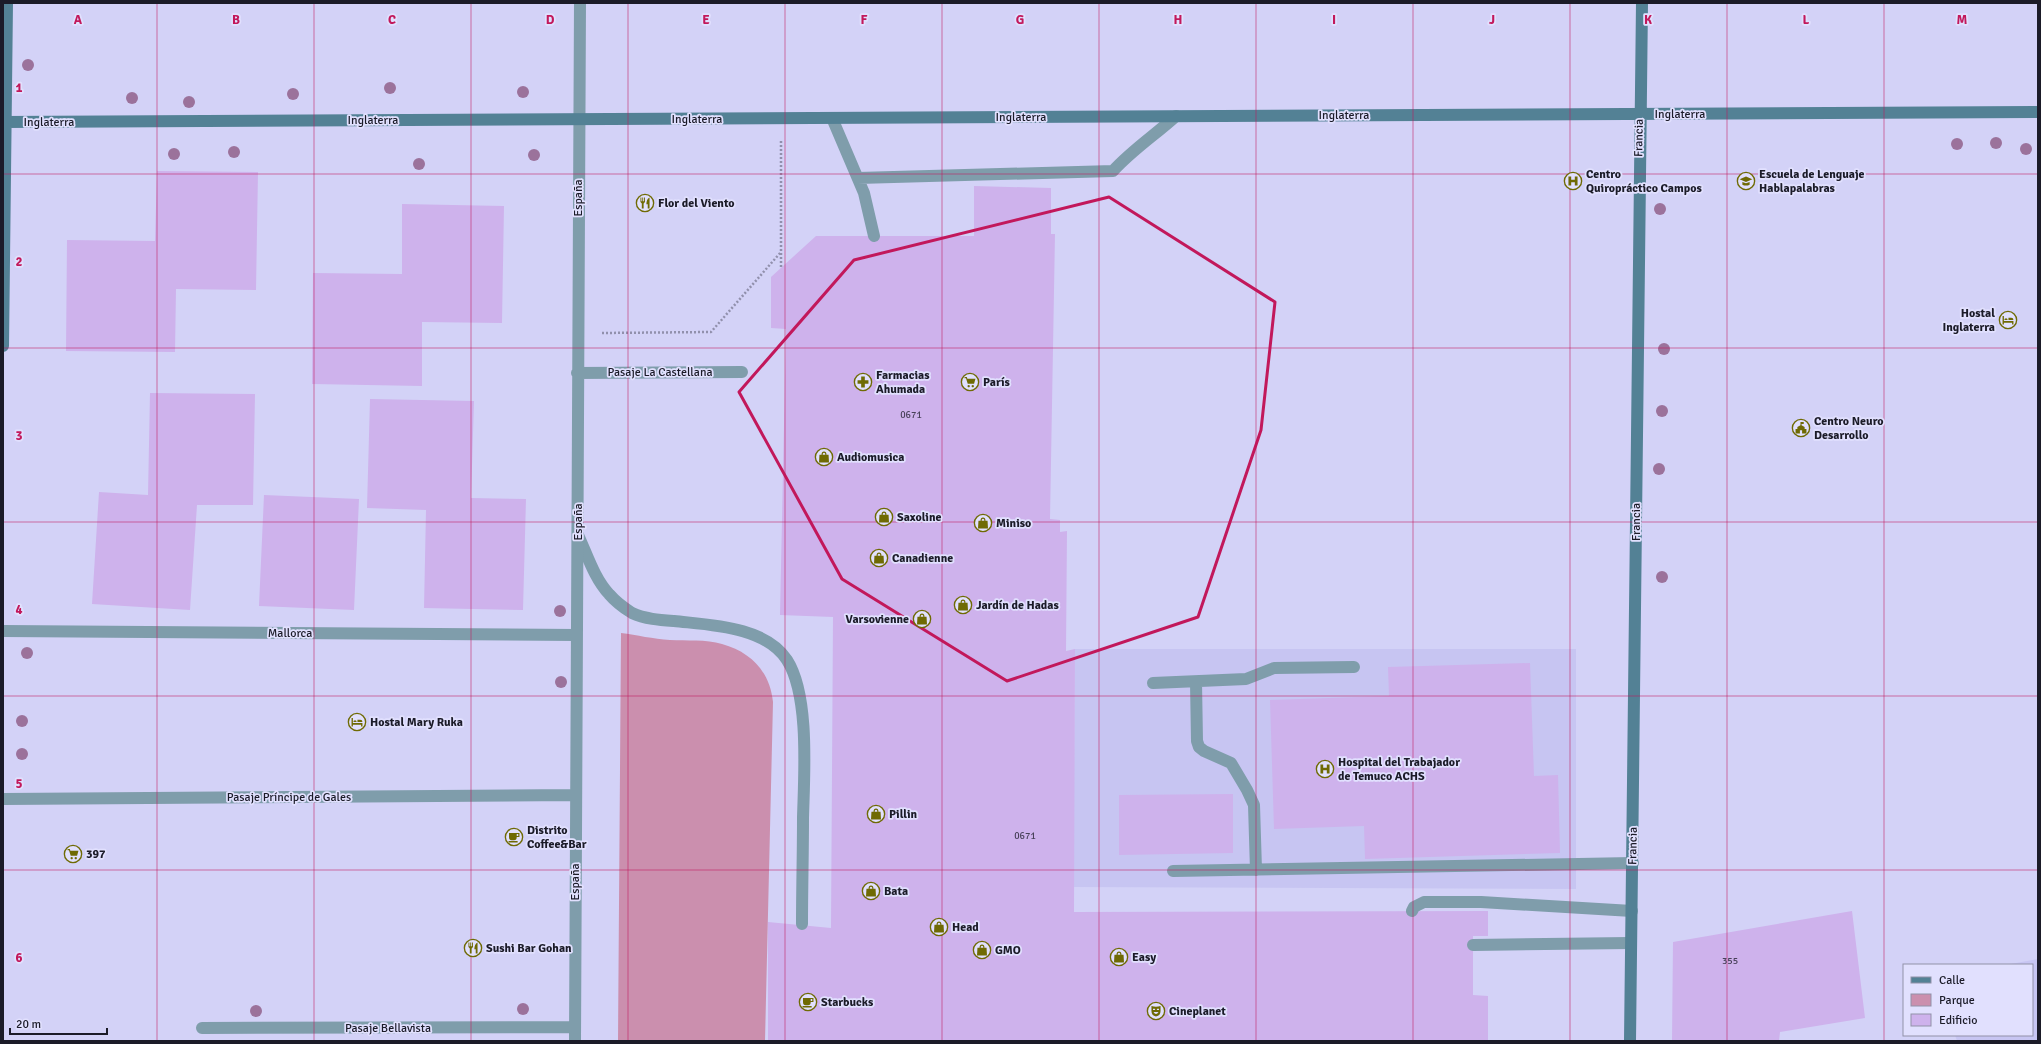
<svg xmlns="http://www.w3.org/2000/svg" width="2041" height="1044" viewBox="0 0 2041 1044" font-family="Signika,sans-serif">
<rect width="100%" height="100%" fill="#d3d2f7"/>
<path fill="#c7c5f2" d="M1075,649H1576V889L1073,887Z
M2038,959V1041H1957L1955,1035H2032V965H2005Z"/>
<path fill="#cb8fae" d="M621,633C637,635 653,639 670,640C686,641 706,639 722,644C751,652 770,672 773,702L765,1041H618Z"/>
<path fill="#ceb2ec" d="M157,171L258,172L256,290L176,289L175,352L66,351L67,240L155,241Z
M974,186L1051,188V234H1055L1050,519L1060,520V532L1067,531L1066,651L1075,649L1074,912L1488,911V936H1473V995L1488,996V1041H768V922L831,928L833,617L780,615L786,329L771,328V277L816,236H974Z
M402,204L504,206L502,323L422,322V386L312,384L313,273L402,274Z
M150,393L255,394L253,505H197L190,610L92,604L99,492L148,495Z
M370,399L474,401L471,498L526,499L523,610L424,608L426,510L367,508Z
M264,495L359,499L354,610L259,606Z
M1530,663L1534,776L1558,775L1560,853L1365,859L1364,826L1274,829L1270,700L1389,696L1388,667Z
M1233,794V853L1119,855V795Z
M1852,911L1865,1018L1780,1032L1779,1041H1672L1673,942Z"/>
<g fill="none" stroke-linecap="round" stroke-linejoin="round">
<path stroke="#9190ac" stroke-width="2.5" stroke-dasharray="2 2" stroke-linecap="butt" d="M781,141V268
M602,333L711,332L781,252"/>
<path stroke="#7f9dab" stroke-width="12" d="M832,118L864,193L874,236
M858,178L1113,171C1132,150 1155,135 1176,116
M578,535C587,554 594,578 609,594C615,601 624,608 632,613C645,619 660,620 674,621C709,625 765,626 787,660C810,696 804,776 803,818C803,854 802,889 802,924
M1196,682L1197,741L1199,747L1204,751L1231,763L1247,790L1254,805L1256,870
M1153,683L1246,679L1274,668L1354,667
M1173,871L1633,863
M1412,911L1414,907L1424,902H1481L1632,911
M1473,945L1630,943"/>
<path stroke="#7f9dab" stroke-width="12" d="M577,373L742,372
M3,631L576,635
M3,799L575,795
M202,1028L575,1027
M575,1041L580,3"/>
<path stroke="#538195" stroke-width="12" d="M3,122L2038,112
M3,346L7,3
M1630,1041L1642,3"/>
</g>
<g fill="#9b729b">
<circle cx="28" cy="65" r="6"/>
<circle cx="390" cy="88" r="6"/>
<circle cx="523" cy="92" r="6"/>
<circle cx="293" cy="94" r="6"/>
<circle cx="132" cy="98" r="6"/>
<circle cx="189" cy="102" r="6"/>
<circle cx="1996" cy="143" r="6"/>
<circle cx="1957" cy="144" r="6"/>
<circle cx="2026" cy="149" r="6"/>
<circle cx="234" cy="152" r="6"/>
<circle cx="174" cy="154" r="6"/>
<circle cx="534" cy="155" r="6"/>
<circle cx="419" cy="164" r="6"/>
<circle cx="1660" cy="209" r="6"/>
<circle cx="1664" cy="349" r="6"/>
<circle cx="1662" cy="411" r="6"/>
<circle cx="1659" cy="469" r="6"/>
<circle cx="1662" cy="577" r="6"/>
<circle cx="560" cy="611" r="6"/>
<circle cx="27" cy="653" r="6"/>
<circle cx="561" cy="682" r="6"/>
<circle cx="22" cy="721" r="6"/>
<circle cx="22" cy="754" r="6"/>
<circle cx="523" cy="1009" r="6"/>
<circle cx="256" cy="1011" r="6"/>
</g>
<path fill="none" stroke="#c2185b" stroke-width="3" stroke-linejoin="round" d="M1109,197L1275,302L1261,430L1198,617L1007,681L842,579L739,392L854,260Z"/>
<path fill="none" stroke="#c2185b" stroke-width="1" stroke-opacity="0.55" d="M157,3V1041M314,3V1041M471,3V1041M628,3V1041M785,3V1041M942,3V1041M1099,3V1041M1256,3V1041M1413,3V1041M1570,3V1041M1727,3V1041M1884,3V1041M3,174H2038M3,348H2038M3,522H2038M3,696H2038M3,870H2038"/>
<defs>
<symbol id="hospital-ring" viewBox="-11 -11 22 22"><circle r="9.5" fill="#e1e0fe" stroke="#6f6a04" stroke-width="1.5"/><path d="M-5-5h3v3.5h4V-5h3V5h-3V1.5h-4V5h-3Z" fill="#6f6a04"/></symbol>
<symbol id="school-ring" viewBox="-11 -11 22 22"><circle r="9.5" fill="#e1e0fe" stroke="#6f6a04" stroke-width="1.5"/><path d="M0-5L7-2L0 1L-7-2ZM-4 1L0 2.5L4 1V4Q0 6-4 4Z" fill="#6f6a04"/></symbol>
<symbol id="restaurant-ring" viewBox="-11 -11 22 22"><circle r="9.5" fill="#e1e0fe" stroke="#6f6a04" stroke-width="1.5"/><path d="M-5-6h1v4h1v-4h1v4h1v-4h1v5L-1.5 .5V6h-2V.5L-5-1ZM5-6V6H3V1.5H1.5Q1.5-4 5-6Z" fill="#6f6a04"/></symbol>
<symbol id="hotel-ring" viewBox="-11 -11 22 22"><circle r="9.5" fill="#e1e0fe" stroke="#6f6a04" stroke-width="1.5"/><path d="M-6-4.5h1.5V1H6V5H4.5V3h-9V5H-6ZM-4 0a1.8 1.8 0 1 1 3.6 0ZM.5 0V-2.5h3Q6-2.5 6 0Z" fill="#6f6a04"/></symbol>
<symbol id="pharmacy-ring" viewBox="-11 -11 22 22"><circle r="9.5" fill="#e1e0fe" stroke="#6f6a04" stroke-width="1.5"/><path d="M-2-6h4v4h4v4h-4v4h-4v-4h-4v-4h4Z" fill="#6f6a04"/></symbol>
<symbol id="supermarket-ring" viewBox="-11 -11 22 22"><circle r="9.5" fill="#e1e0fe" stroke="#6f6a04" stroke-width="1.5"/><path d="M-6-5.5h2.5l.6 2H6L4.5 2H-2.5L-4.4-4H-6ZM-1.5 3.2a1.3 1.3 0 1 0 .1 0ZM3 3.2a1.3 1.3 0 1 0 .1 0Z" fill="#6f6a04"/></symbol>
<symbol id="civic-ring" viewBox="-11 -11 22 22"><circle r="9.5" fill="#e1e0fe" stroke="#6f6a04" stroke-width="1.5"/><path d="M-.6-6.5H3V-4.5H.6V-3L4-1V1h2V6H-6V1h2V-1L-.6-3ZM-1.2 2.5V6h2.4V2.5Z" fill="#6f6a04"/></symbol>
<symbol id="shop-ring" viewBox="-11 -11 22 22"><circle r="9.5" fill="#e1e0fe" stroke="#6f6a04" stroke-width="1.5"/><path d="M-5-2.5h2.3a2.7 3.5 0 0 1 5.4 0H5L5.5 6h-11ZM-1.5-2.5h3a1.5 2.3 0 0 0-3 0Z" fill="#6f6a04"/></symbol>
<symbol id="cafe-ring" viewBox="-11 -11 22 22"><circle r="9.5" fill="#e1e0fe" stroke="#6f6a04" stroke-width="1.5"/><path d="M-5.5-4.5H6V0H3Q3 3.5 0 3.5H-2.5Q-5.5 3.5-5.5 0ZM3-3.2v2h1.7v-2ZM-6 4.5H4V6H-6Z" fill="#6f6a04"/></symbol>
<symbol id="theatre-ring" viewBox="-11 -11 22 22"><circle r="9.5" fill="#e1e0fe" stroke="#6f6a04" stroke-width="1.5"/><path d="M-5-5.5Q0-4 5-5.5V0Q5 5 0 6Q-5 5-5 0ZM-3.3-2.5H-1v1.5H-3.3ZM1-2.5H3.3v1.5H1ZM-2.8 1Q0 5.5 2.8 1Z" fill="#6f6a04"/></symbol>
</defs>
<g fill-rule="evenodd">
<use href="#hospital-ring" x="1563" y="171" width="20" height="20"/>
<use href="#school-ring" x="1736" y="171" width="20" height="20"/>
<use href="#restaurant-ring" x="635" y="193" width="20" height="20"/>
<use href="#hotel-ring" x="1998" y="310" width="20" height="20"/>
<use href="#pharmacy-ring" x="853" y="372" width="20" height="20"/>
<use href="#supermarket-ring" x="960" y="372" width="20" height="20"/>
<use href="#civic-ring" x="1791" y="418" width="20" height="20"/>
<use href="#shop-ring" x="814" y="447" width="20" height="20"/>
<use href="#shop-ring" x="874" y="507" width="20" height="20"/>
<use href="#shop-ring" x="973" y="513" width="20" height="20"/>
<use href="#shop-ring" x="869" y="548" width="20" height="20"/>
<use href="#shop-ring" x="953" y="595" width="20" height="20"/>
<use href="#shop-ring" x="912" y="609" width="20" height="20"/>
<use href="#hotel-ring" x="347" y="712" width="20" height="20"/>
<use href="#hospital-ring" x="1315" y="759" width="20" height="20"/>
<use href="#shop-ring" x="866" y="804" width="20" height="20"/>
<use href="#cafe-ring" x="504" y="827" width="20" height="20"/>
<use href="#supermarket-ring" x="63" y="844" width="20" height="20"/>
<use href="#shop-ring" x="861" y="881" width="20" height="20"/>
<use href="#shop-ring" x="929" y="917" width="20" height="20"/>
<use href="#restaurant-ring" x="463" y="938" width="20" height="20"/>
<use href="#shop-ring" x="972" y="940" width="20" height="20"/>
<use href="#shop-ring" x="1109" y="947" width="20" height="20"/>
<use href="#cafe-ring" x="798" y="992" width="20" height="20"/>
<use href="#theatre-ring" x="1146" y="1001" width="20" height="20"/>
</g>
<g text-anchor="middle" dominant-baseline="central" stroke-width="3.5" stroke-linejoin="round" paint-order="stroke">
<g font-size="10" fill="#484159">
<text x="911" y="415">0671</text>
<text x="1025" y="836">0671</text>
<text x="1730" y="961">355</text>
</g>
<g font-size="12" fill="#1b1b28" stroke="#e1e0fe">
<text x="1680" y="114">Inglaterra</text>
<text x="1344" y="115">Inglaterra</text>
<text x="1021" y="117">Inglaterra</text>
<text x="697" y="119">Inglaterra</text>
<text x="373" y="120">Inglaterra</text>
<text x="49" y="122">Inglaterra</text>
<text transform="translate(1639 138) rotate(-89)">Francia</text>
<text transform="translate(578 198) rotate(-90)">España</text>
<text x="660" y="372">Pasaje La Castellana</text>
<text transform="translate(578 522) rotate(-90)">España</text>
<text transform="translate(1636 522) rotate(-90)">Francia</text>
<text x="290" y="633">Mallorca</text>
<text x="289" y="797">Pasaje Príncipe de Gales</text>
<text transform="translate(1633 846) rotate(-89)">Francia</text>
<text transform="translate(575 882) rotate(-90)">España</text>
<text x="388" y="1028">Pasaje Bellavista</text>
</g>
<g font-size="12" font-weight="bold" fill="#1b1b28" stroke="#e1e0fe" text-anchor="start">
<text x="1586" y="174">Centro<tspan x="1586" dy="14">Quiropráctico Campos</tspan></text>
<text x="1759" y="174">Escuela de Lenguaje<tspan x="1759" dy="14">Hablapalabras</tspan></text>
<text x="658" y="203">Flor del Viento</text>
<text x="1995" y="313" text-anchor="end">Hostal<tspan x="1995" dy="14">Inglaterra</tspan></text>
<text x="876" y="375">Farmacias<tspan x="876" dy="14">Ahumada</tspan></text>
<text x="983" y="382">París</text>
<text x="1814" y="421">Centro Neuro<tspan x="1814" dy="14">Desarrollo</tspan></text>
<text x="837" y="457">Audiomusica</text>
<text x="897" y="517">Saxoline</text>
<text x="996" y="523">Miniso</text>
<text x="892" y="558">Canadienne</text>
<text x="976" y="605">Jardín de Hadas</text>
<text x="909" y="619" text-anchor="end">Varsovienne</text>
<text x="370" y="722">Hostal Mary Ruka</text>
<text x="1338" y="762">Hospital del Trabajador<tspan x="1338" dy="14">de Temuco ACHS</tspan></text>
<text x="889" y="814">Pillin</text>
<text x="527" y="830">Distrito<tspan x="527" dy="14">Coffee&amp;Bar</tspan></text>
<text x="86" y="854">397</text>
<text x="884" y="891">Bata</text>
<text x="952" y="927">Head</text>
<text x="486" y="948">Sushi Bar Gohan</text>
<text x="995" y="950">GMO</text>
<text x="1132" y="957">Easy</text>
<text x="821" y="1002">Starbucks</text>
<text x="1169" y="1011">Cineplanet</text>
</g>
</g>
<g font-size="13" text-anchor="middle" font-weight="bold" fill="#c2185b" stroke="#e1e0fe" stroke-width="3.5" stroke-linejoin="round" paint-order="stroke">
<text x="78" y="24">A</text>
<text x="236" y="24">B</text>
<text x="392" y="24">C</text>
<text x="550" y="24">D</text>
<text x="706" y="24">E</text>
<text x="864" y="24">F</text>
<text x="1020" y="24">G</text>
<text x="1178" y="24">H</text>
<text x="1334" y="24">I</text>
<text x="1492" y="24">J</text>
<text x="1648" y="24">K</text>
<text x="1806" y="24">L</text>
<text x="1962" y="24">M</text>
<text x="19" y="92">1</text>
<text x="19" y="266">2</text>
<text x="19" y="440">3</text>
<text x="19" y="614">4</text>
<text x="19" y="788">5</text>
<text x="19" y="962">6</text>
</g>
<rect width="2041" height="1044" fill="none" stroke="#1b1b28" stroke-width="8"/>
<rect x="1903" y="964" width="130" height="72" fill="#e1e0fe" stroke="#9291a8"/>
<rect x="1911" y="977" width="20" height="6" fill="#538195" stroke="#9291a8"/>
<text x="1939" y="984" font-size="12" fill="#1b1b28">Calle</text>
<rect x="1911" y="994" width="20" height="12" fill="#cb8fae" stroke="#9291a8"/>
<text x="1939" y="1004" font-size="12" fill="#1b1b28">Parque</text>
<rect x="1911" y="1014" width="20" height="12" fill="#ceb2ec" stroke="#9291a8"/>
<text x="1939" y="1024" font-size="12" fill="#1b1b28">Edificio</text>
<path d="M10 1028v6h97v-6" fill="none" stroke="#1b1b28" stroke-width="2"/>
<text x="16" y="1028" font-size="12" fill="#1b1b28" stroke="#e1e0fe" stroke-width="3" paint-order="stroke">20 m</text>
</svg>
